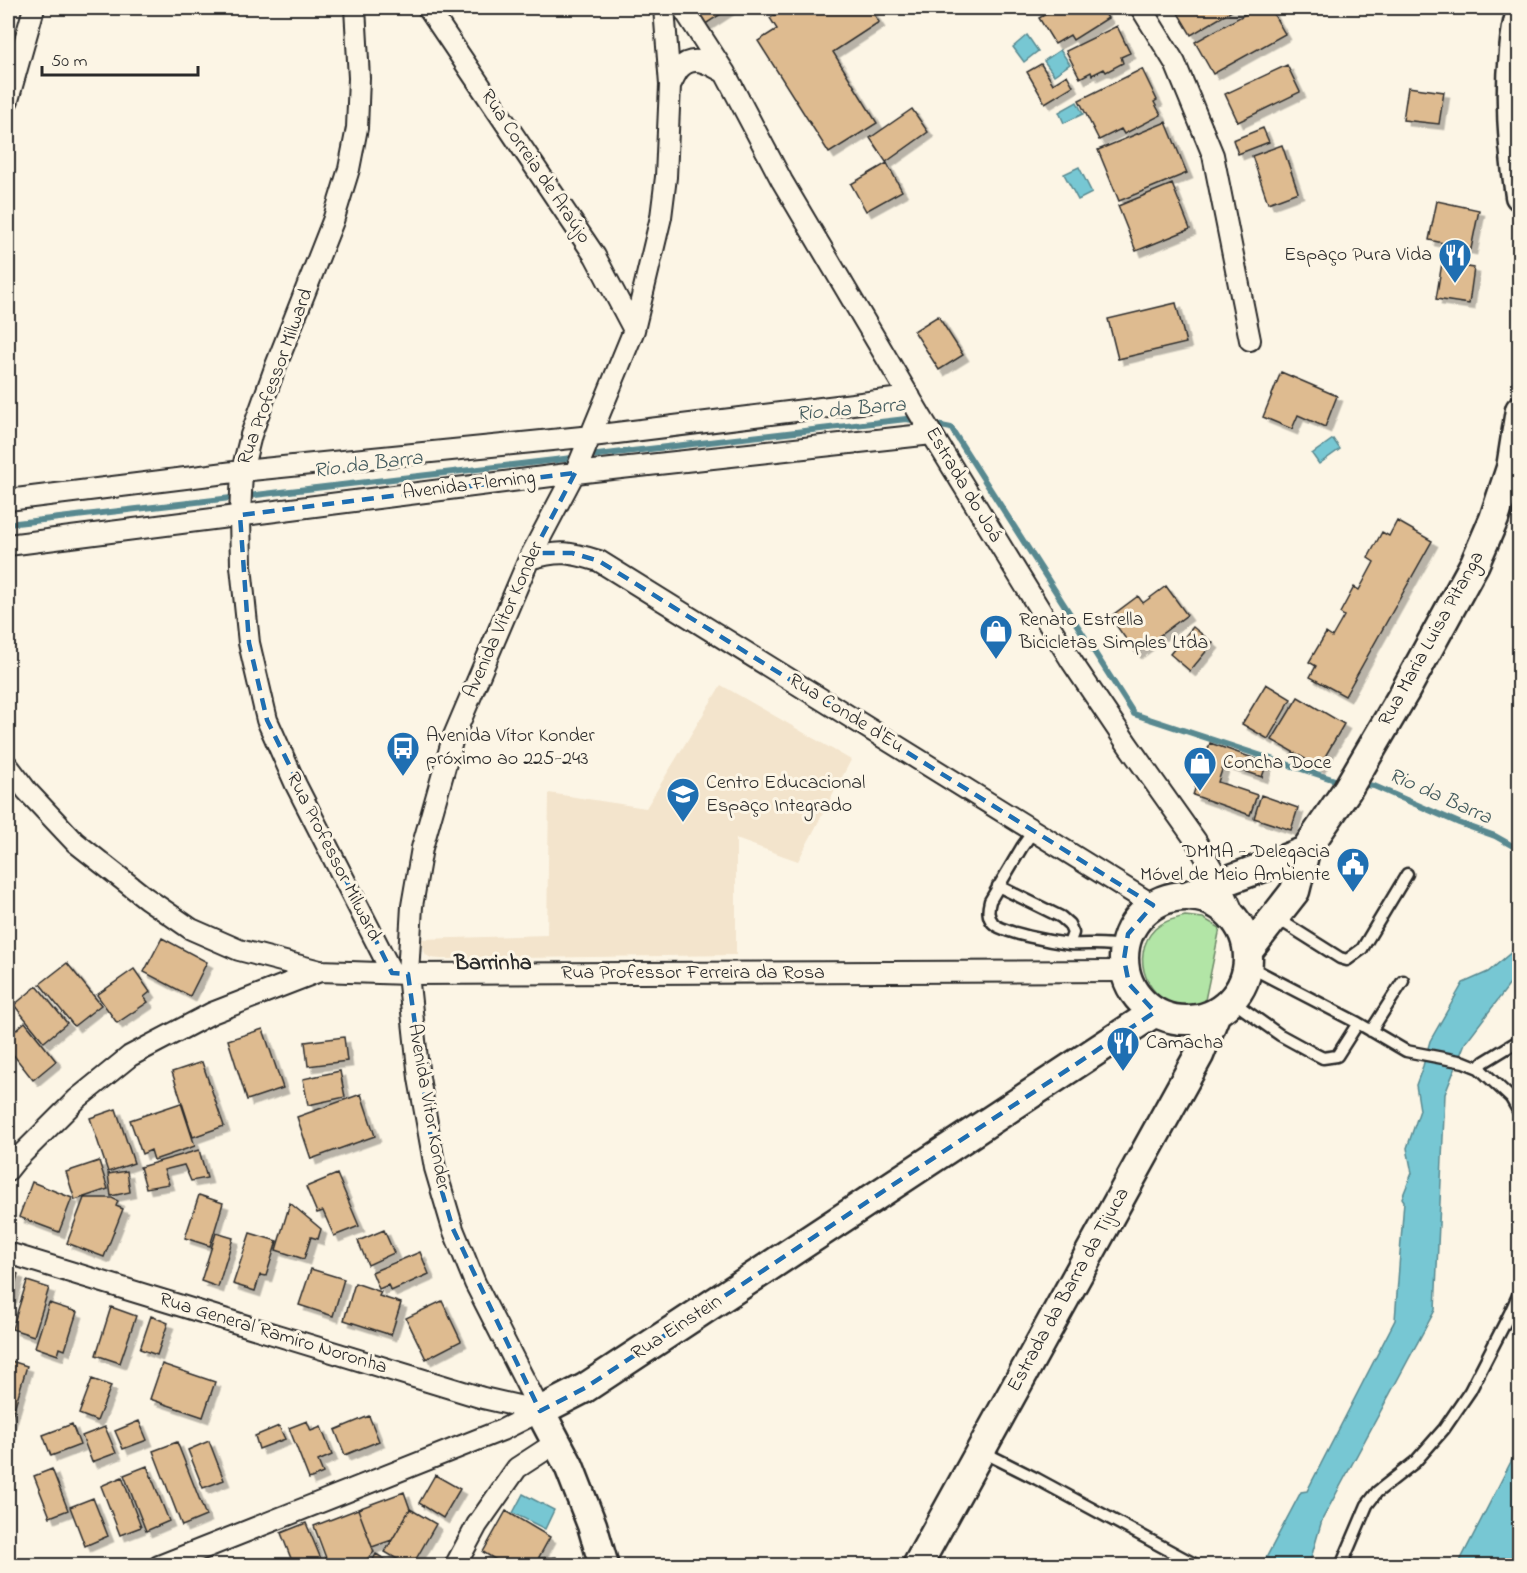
<svg xmlns="http://www.w3.org/2000/svg" width="1527" height="1573" viewBox="0 0 1527 1573" font-family="'Indie Flower',sans-serif">
<defs>
<filter id="shadow"><feDropShadow dx="5.5" dy="5.5" stdDeviation="0" flood-color="#0004"/></filter>
</defs>
<rect width="100%" height="100%" fill="#fcf5e5"/>
<filter id="ink" filterUnits="userSpaceOnUse"><feTurbulence type="fractalNoise" baseFrequency=".0167" numOctaves="2"/><feDisplacementMap in="SourceGraphic" scale="12" xChannelSelector="R" yChannelSelector="G"/><feConvolveMatrix kernelMatrix="1 2 1 2 8 2 1 2 1" color-interpolation-filters="sRGB"/></filter>
<g filter="url(#ink)">
<path fill="#f3e4cc" d="M721,685L851,760L798,861L736,839V955L441,959L431,958L426,955L423,949L422,939L547,935L549,793L646,808Z"/>
<path fill="#b2e5a6" stroke="#6e8868" stroke-width="1.5" d="M1185,916L1203,918L1220,928L1204,1005C1198,1005 1191,1008 1185,1007C1148,1004 1128,956 1155,929C1163,921 1174,919 1185,916Z"/>
<path fill="#77c7d3" stroke="#598990" stroke-width="1.5" d="M1027,35L1038,51L1024,62L1013,47Z
M1060,50L1070,64L1054,75L1044,61Z
M1077,102L1083,114L1064,123L1059,112Z
M1079,167L1092,193L1078,200L1064,174Z
M1333,439L1340,449L1319,464L1312,454Z
M1519,939V980L1510,984L1465,1043L1445,1094L1435,1310L1322,1520L1309,1565H1265V1560L1301,1492L1307,1491L1395,1320L1404,1201L1402,1198L1412,1173L1407,1148L1420,1110L1416,1085L1423,1066L1430,1041L1463,983L1488,972L1514,950Z
M1519,1446V1565H1458Z
M523,1494L554,1510L545,1529L513,1513Z"/>
<g fill="none" stroke-linecap="round" stroke-linejoin="round">
<path stroke="#598990" stroke-width="6" d="M932,424L951,428L1134,714L1344,783
M8,524L906,419L919,421
M1360,784L1374,786L1459,823L1495,836L1520,850"/>
</g>
<path fill="#debb90" stroke="#2b2b2b" stroke-width="1.5" filter="url(#shadow)" d="M692,8H730L704,25Z
M786,8H870L879,22L833,52L877,123L829,153L758,41L777,29L770,18Z
M1056,8H1101L1108,18L1073,40L1070,35L1055,44L1039,18Z
M1175,8H1237L1191,35Z
M1256,8H1270L1285,34L1213,74L1195,42Z
M1117,26L1130,53L1121,57L1123,63L1106,72L1104,69L1092,75L1091,72L1080,78L1066,51Z
M1041,64L1053,84L1067,75L1073,86L1045,103L1027,72Z
M1287,65L1300,92L1238,122L1225,94Z
M1142,69L1157,100L1154,102L1161,115L1124,134L1121,129L1099,140L1079,100Z
M1408,87L1444,92L1439,124L1403,120Z
M912,109L928,132L886,162L870,138Z
M1166,122L1187,173L1119,201L1098,150Z
M1263,128L1269,142L1238,154L1233,140Z
M1282,145L1298,192L1268,203L1252,156Z
M887,163L902,191L866,211L851,184Z
M1172,184L1190,229L1136,251L1118,206Z
M1437,201L1479,210L1471,249L1429,240Z
M1442,263L1474,268L1469,304L1436,299Z
M1176,303L1186,343L1118,359L1108,319Z
M938,316L963,355L939,370L914,331Z
M1281,372L1337,396L1325,427L1298,415L1292,429L1263,417Z
M1397,521L1432,541L1345,696L1310,677L1316,666L1309,662L1326,633L1332,637L1344,616L1340,613L1354,587L1359,590L1374,562L1368,558L1382,532L1389,536Z
M1166,586L1187,615L1136,653L1110,617L1138,596L1143,603Z
M1193,627L1213,643L1190,671L1170,654Z
M1266,684L1291,699L1268,739L1242,724Z
M1298,697L1344,724L1319,767L1272,740Z
M1210,743L1267,763L1262,777L1224,764L1218,782L1257,795L1250,815L1193,795Z
M1261,795L1298,808L1291,830L1254,818Z
M162,938L207,962L190,996L144,972Z
M67,963L101,1005L74,1026L40,984Z
M134,969L150,992L144,997L148,1002L117,1023L97,995Z
M37,986L67,1023L44,1042L14,1005Z
M25,1022L56,1061L33,1080L8,1048V1037Z
M263,1029L283,1088L247,1100L228,1040Z
M344,1037L347,1061L308,1066L305,1042Z
M202,1062L224,1126L193,1137L172,1072Z
M340,1071L345,1097L308,1105L303,1079Z
M361,1094L375,1136L311,1159L297,1117Z
M181,1103L195,1146L154,1160L151,1150L142,1154L130,1120Z
M116,1109L134,1163L108,1172L90,1118Z
M199,1150L207,1178L191,1181L184,1165L164,1170L169,1184L146,1188L140,1167Z
M99,1161L108,1189L75,1200L66,1172Z
M127,1171L130,1192L111,1196L108,1174Z
M337,1174L359,1226L334,1236L323,1211L317,1213L306,1187Z
M32,1182L72,1198L59,1232L19,1217Z
M199,1195L223,1203L210,1246L185,1238Z
M84,1198H112L118,1201L116,1206L123,1209L104,1257L67,1243Z
M290,1203L321,1229L318,1239L311,1237L304,1259L276,1250Z
M384,1230L394,1253L368,1265L358,1241Z
M216,1233L233,1238L218,1287L201,1281Z
M250,1233L277,1241L266,1276L260,1275L255,1291L233,1284Z
M420,1252L429,1274L391,1291L388,1285L379,1289L372,1272Z
M311,1269L344,1279L333,1316L299,1305Z
M8,1270L18,1274L11,1298L8,1297Z
M27,1281L49,1288L34,1336L12,1329Z
M355,1283L381,1292L379,1296L401,1303L391,1335L344,1320Z
M442,1301L461,1341L426,1359L406,1318Z
M49,1303L77,1312L65,1350L60,1348L58,1355L35,1347Z
M111,1307L136,1316L120,1363L96,1355Z
M151,1316L168,1323L157,1355L140,1349Z
M8,1360L27,1366L8,1429Z
M162,1364L215,1382L203,1417L150,1399Z
M92,1379L111,1386L97,1421L79,1414Z
M369,1416L379,1441L345,1455L335,1430Z
M139,1421L147,1440L123,1449L115,1431Z
M307,1421L311,1431L321,1427L332,1455L318,1461L323,1473L309,1479L289,1428Z
M72,1424L80,1445L51,1456L43,1435Z
M279,1426L285,1439L259,1449L255,1436Z
M105,1427L116,1453L92,1462L82,1436Z
M209,1441L224,1480L203,1488L188,1450Z
M177,1442L206,1516L182,1526L153,1451Z
M147,1466L169,1521L146,1531L124,1475Z
M52,1469L68,1510L50,1517L34,1476Z
M435,1475L460,1489L443,1518L419,1503Z
M122,1477L141,1527L120,1535L101,1486Z
M404,1492L410,1509L392,1540L372,1547L358,1509Z
M93,1498L108,1536L85,1546L70,1507Z
M358,1509L374,1552L360,1566H329L314,1526Z
M410,1509L436,1524L412,1566H409L385,1552Z
M506,1511L550,1537L534,1566H506L483,1552Z
M306,1523L324,1566H303L302,1563L294,1566L281,1533Z
M376,1554L396,1566H370Z
M556,1557V1566H535L539,1558Z
M284,1560L286,1566H270Z"/>
<g fill="none" stroke-linecap="round" stroke-linejoin="round">
<defs>
<path id="lane" d="M1034,830L1022,847L990,901C988,909 987,916 993,923C1002,933 1054,942 1069,944C1089,945 1104,942 1125,947
M998,886L1061,917L1069,924L1073,933L1069,944
M1275,917L1340,958L1347,960L1362,949L1407,874
M1248,966L1358,1023L1406,1051L1464,1062L1479,1068L1511,1098L1520,1114
M1232,1001L1280,1035L1313,1053L1323,1058L1337,1056L1358,1023
M1371,1031L1403,981
M1479,1068L1484,1062L1520,1040
M981,1451L1037,1479L1198,1566
M1341,1566L1367,1505L1377,1492L1415,1462L1444,1429L1470,1391L1509,1315L1520,1291"/>
<path id="street" d="M355,8L359,78L357,128L349,169L333,221L275,368L251,435L242,471L240,515L241,566L249,643L267,720L296,785L392,973
M428,8L595,256L634,330
M683,8L725,73L782,181L922,418L1072,662L1128,745L1196,841L1220,882L1238,923
M1141,8L1175,63L1213,155L1250,340
M670,85C673,80 676,72 680,68C694,53 711,65 725,73
M8,100L34,8
M8,500L242,471L592,436L910,397
M8,545L575,473L932,434
M529,559C560,550 569,552 599,561L1153,905
M8,766L27,791L75,842L146,898L191,929L239,950L320,971L408,974L1125,971
M8,1170L16,1160L77,1099L130,1056L212,1013L320,971
M8,1253L483,1398L540,1411
M540,1411L475,1283L453,1229L435,1168L419,1078L408,974L412,906L422,848L453,738L529,559L578,466L634,330L661,217L666,177L670,85L664,8
M159,1566L502,1430L540,1411
M455,1566L477,1525L517,1468L557,1442"/>
<path id="secondary" d="M1520,16C1516,27 1515,40 1514,52C1509,100 1513,149 1520,196
M1189,895C1228,879 1267,867 1305,851
M1124 958a62 62 0 1 1 124 0a62 62 0 1 1-124 0Z
M1248,951L1295,891L1305,851L1347,790L1404,693L1475,563L1494,519L1511,468L1520,410
M604,1566L592,1525L569,1466L540,1411L585,1388L1155,1012
M917,1566L1199,1055L1216,1013"/>
</defs>
<use href="#lane" stroke="#2b2b2b" stroke-width="15"/>
<use href="#street" stroke="#2b2b2b" stroke-width="24"/>
<use href="#secondary" stroke="#2b2b2b" stroke-width="33"/>
<use href="#lane" stroke="#fcf5e5" stroke-width="10"/>
<use href="#street" stroke="#fcf5e5" stroke-width="20"/>
<use href="#secondary" stroke="#fcf5e5" stroke-width="28"/>
</g>
</g>
<path fill="none" stroke="#1f6fb2" stroke-width="4.5" stroke-dasharray="12 8" stroke-linejoin="round" d="M575,473L533,553H572L599,561L1153,905L1128,934L1124,959L1129,984L1155,1012L585,1388L540,1411L453,1229L435,1168L408,974L392,973L267,720L249,643L240,515Z"/>
<defs>
<symbol id="restaurant-pin" viewBox="-11 -11 22 30"><path d="M0 17L-7.5 6A9.5 9.5 0 1 1 7.5 6Z" fill="#1f6fb2" stroke="#fcf5e5"/><path d="M-5-6h1v4h1v-4h1v4h1v-4h1v5L-1.5 .5V6h-2V.5L-5-1ZM5-6V6H3V1.5H1.5Q1.5-4 5-6Z" fill="#fff"/></symbol>
<symbol id="shop-pin" viewBox="-11 -11 22 30"><path d="M0 17L-7.5 6A9.5 9.5 0 1 1 7.5 6Z" fill="#1f6fb2" stroke="#fcf5e5"/><path d="M-5-2.5h2.3a2.7 3.5 0 0 1 5.4 0H5L5.5 6h-11ZM-1.5-2.5h3a1.5 2.3 0 0 0-3 0Z" fill="#fff"/></symbol>
<symbol id="bus-pin" viewBox="-11 -11 22 30"><path d="M0 17L-7.5 6A9.5 9.5 0 1 1 7.5 6Z" fill="#1f6fb2" stroke="#fcf5e5"/><path d="M-5-6H5V4H4V6H2V4H-2V6H-4V4H-5ZM-3.5-4V0h7V-4ZM-3.5 1.2v1.5H-2V1.2ZM2 1.2v1.5H3.5V1.2Z" fill="#fff"/></symbol>
<symbol id="school-pin" viewBox="-11 -11 22 30"><path d="M0 17L-7.5 6A9.5 9.5 0 1 1 7.5 6Z" fill="#1f6fb2" stroke="#fcf5e5"/><path d="M0-5L7-2L0 1L-7-2ZM-4 1L0 2.5L4 1V4Q0 6-4 4Z" fill="#fff"/></symbol>
<symbol id="civic-pin" viewBox="-11 -11 22 30"><path d="M0 17L-7.5 6A9.5 9.5 0 1 1 7.5 6Z" fill="#1f6fb2" stroke="#fcf5e5"/><path d="M-.6-6.5H3V-4.5H.6V-3L4-1V1h2V6H-6V1h2V-1L-.6-3ZM-1.2 2.5V6h2.4V2.5Z" fill="#fff"/></symbol>
</defs>
<g fill-rule="evenodd">
<use href="#restaurant-pin" x="1436" y="236" width="38" height="52"/>
<use href="#shop-pin" x="977" y="612" width="38" height="52"/>
<use href="#bus-pin" x="384" y="729" width="38" height="52"/>
<use href="#shop-pin" x="1181" y="744" width="38" height="52"/>
<use href="#school-pin" x="664" y="775" width="38" height="52"/>
<use href="#civic-pin" x="1334" y="845" width="38" height="52"/>
<use href="#restaurant-pin" x="1104" y="1024" width="38" height="52"/>
</g>
<g text-anchor="middle" dominant-baseline="central" stroke-width="6" stroke-linejoin="round" paint-order="stroke">
<g font-size="20" fill="#2b2b2b" stroke="#fcf5e5">
<text transform="translate(535 167) rotate(56)">Rua Correia de Araújo</text>
<text transform="translate(276 377) rotate(-70)">Rua Professor Milward</text>
<text transform="translate(963 485) rotate(59)">Estrada do Joá</text>
<text transform="translate(469 486) rotate(-7)">Avenida Fleming</text>
<text transform="translate(504 620) rotate(-66)">Avenida Vitor Konder</text>
<text transform="translate(1432 639) rotate(-61)">Rua Maria Luisa Pitanga</text>
<text transform="translate(846 714) rotate(32)">Rua Conde d'Eu</text>
<text transform="translate(333 857) rotate(63)">Rua Professor Milward</text>
<text x="693" y="973">Rua Professor Ferreira da Rosa</text>
<text transform="translate(428 1107) rotate(80)">Avenida Vitor Konder</text>
<text transform="translate(1069 1290) rotate(-61)">Estrada da Barra da Tijuca</text>
<text transform="translate(677 1328) rotate(-33)">Rua Einstein</text>
<text transform="translate(273 1334) rotate(17)">Rua General Ramiro Noronha</text>
</g>
<g font-size="20" fill="#2b2b2b" stroke="#fcf5e5" text-anchor="start">
<text x="1432" y="255" text-anchor="end">Espaço Pura Vida</text>
<text x="1019" y="620">Renato Estrella<tspan x="1019" dy="23">Bicicletas Simples Ltda</tspan></text>
<text x="426" y="736">Avenida Vítor Konder<tspan x="426" dy="23">próximo ao 225-243</tspan></text>
<text x="1223" y="763">Concha Doce</text>
<text x="706" y="783">Centro Educacional<tspan x="706" dy="23">Espaço Integrado</tspan></text>
<text x="1330" y="852" text-anchor="end">DMMA - Delegacia<tspan x="1330" dy="23">Móvel de Meio Ambiente</tspan></text>
<text x="1146" y="1043">Camacha</text>
</g>
<g font-size="21" font-style="italic" fill="#425a5d" stroke="#fcf5e5">
<text transform="translate(851 410) rotate(-5)">Rio da Barra</text>
<text transform="translate(368 465) rotate(-7)">Rio da Barra</text>
<text transform="translate(1440 797) rotate(24)">Rio da Barra</text>
</g>
<g font-size="22" font-weight="bold" fill="#2b2b2b" stroke="#fcf5e5">
<text x="493" y="964">Barrinha</text>
</g>
</g>
<rect width="1527" height="1573" fill="none" stroke="#fcf5e5" stroke-width="30"/>
<rect x="15" y="15" width="1497" height="1543" fill="none" stroke="#2b2b2b" stroke-width="2" filter="url(#ink)"/>
<path d="M42 66v9h156v-9" fill="none" stroke="#2b2b2b" stroke-width="3"/>
<text x="51" y="66" font-size="18" fill="#2b2b2b" stroke="#fcf5e5" stroke-width="4.5" paint-order="stroke">50 m</text>
</svg>
